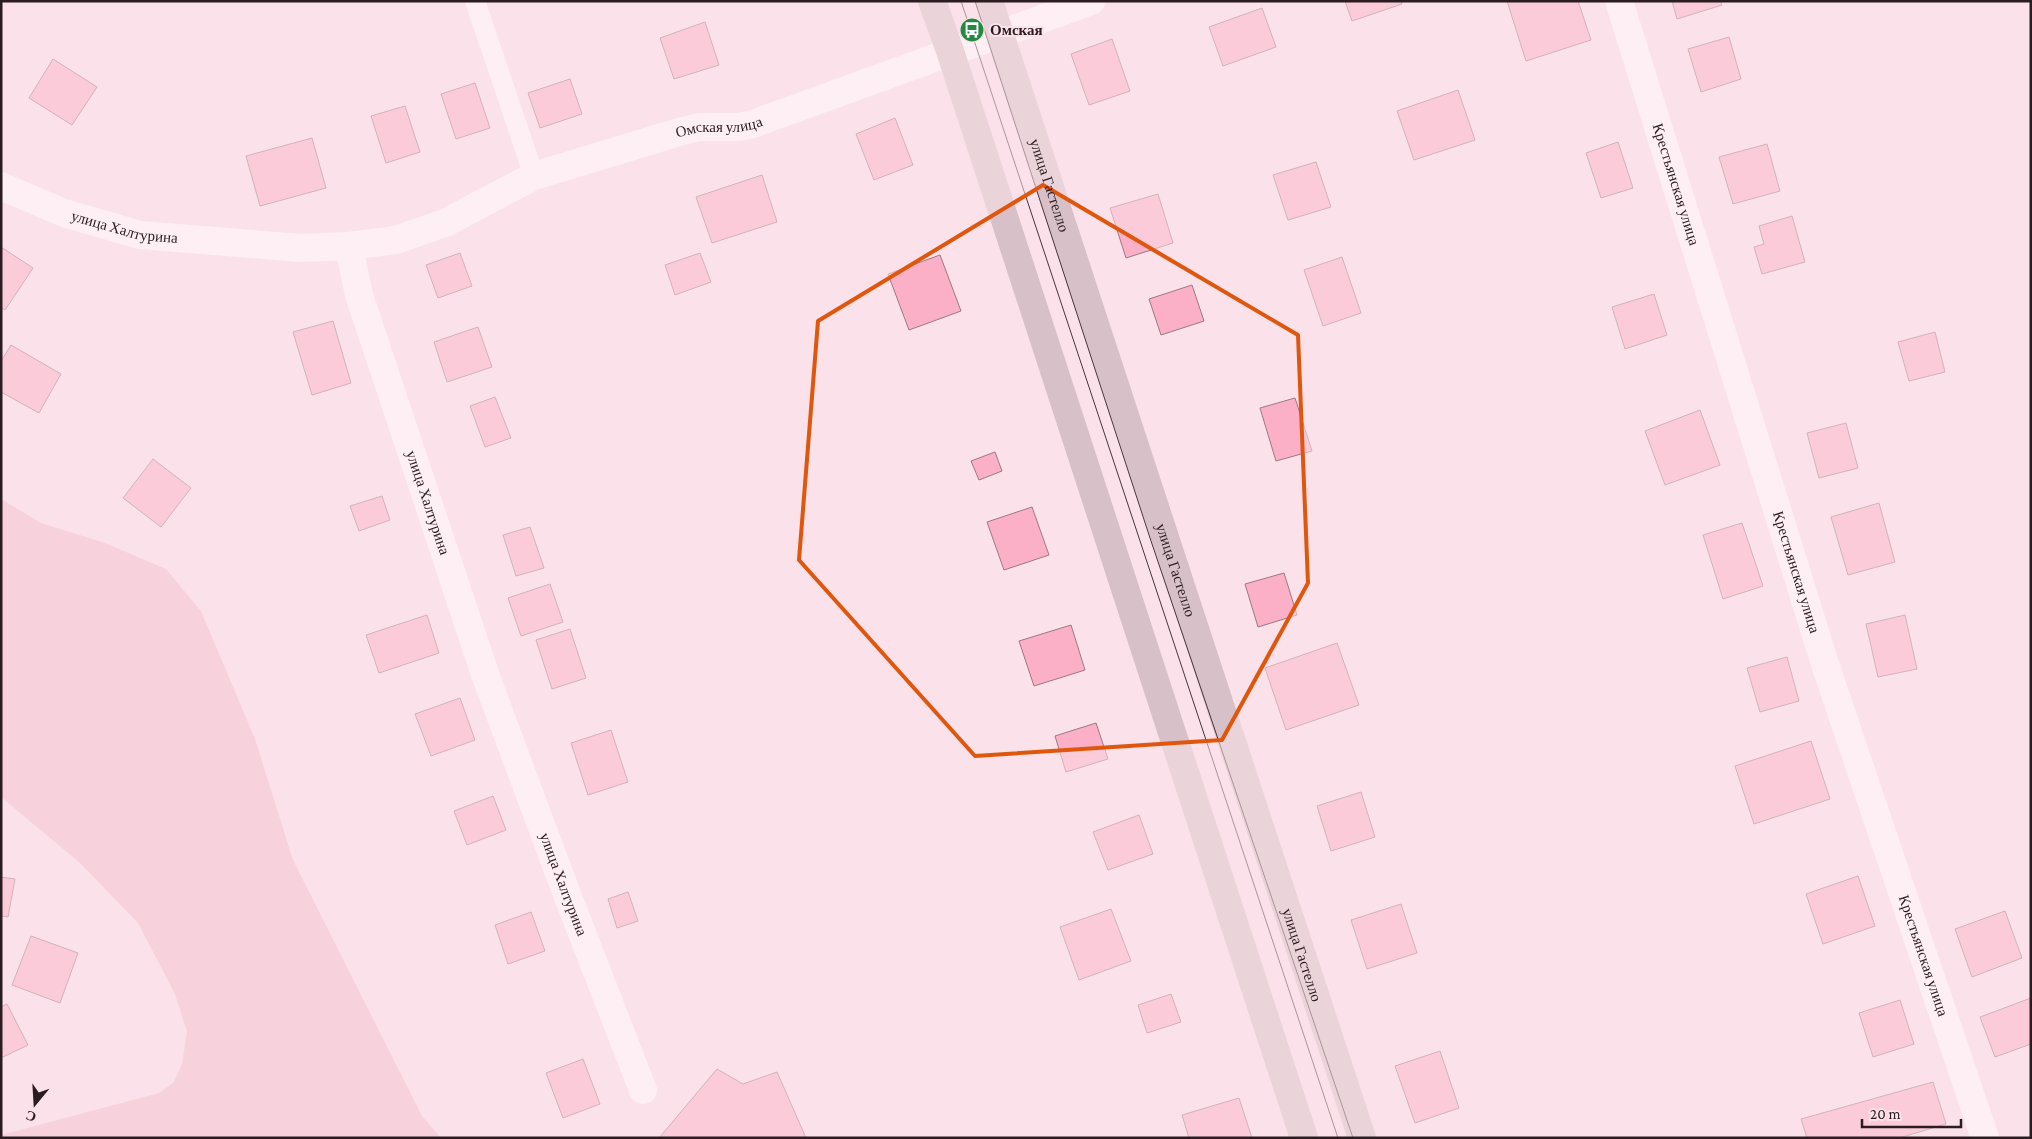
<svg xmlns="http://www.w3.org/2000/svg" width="2032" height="1139" viewBox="0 0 2032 1139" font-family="'Crimson Pro',serif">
<rect width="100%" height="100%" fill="#fbe1e9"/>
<path fill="#f2bece" d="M1,499L41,523L105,543L166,569L201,611L255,739L293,860L422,1116L441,1138H1V1135L159,1093L174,1082L182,1064L187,1032L175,994L138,923L80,863L1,797Z"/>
<path fill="#fcb0c8" stroke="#9d7883" d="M1345,1H1401L1402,4L1352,21Z
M1507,1H1578L1591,40L1526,61Z
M1672,1H1720L1722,5L1677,19Z
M1262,8L1276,47L1223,66L1209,27Z
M705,22L719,65L674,79L660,38Z
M1729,37L1741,79L1701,92L1688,49Z
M1112,39L1130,91L1089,105L1071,54Z
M53,59L97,87L72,125L29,98Z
M570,79L582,114L540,128L528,93Z
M475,83L490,128L456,139L441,94Z
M1458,90L1475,140L1414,160L1397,111Z
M405,106L420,152L386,163L371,116Z
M895,118L913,165L874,180L856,134Z
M312,138L326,188L260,206L246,156Z
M1618,142L1633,188L1601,198L1586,153Z
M1767,144L1780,191L1733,204L1719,157Z
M1316,162L1331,207L1288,220L1273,175Z
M762,175L777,222L712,243L696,197Z
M1158,194L1173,243L1126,258L1110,208Z
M1792,216L1805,262L1762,274L1754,247L1764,244L1759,226Z
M1,247L33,268L5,310L1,307Z
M460,253L472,286L438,298L426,265Z
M700,253L711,282L675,295L665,265Z
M940,255L961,311L909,330L888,274Z
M1342,257L1361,313L1323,326L1304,270Z
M1192,285L1204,321L1161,335L1149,299Z
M1654,294L1667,335L1625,349L1612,307Z
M333,321L351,383L312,395L293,332Z
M478,327L492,367L447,382L434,342Z
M1935,332L1945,372L1909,381L1898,342Z
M11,345L61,374L39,413L1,392V361Z
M495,397L511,438L485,447L470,406Z
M1295,398L1312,451L1276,461L1260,408Z
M1700,410L1720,465L1665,485L1645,431Z
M1846,423L1858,468L1819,478L1807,433Z
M995,452L1002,471L979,480L971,461Z
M153,459L191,488L161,527L123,498Z
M382,496L390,520L359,531L350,506Z
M1879,503L1895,562L1848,575L1831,517Z
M1032,507L1049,555L1004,570L987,522Z
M1742,523L1763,586L1723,599L1703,535Z
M530,527L544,568L516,576L503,535Z
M1284,573L1297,615L1258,627L1245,584Z
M550,584L563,622L521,636L508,598Z
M427,615L439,653L379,673L366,635Z
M1905,615L1917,669L1878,677L1866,624Z
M1071,625L1085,670L1034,686L1019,641Z
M570,629L586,678L552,689L536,640Z
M1337,643L1359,705L1286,730L1265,668Z
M1787,657L1799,701L1760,712L1747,668Z
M460,698L475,740L431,756L415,714Z
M1096,723L1108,759L1066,772L1055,736Z
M611,730L628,782L588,795L571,743Z
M1811,741L1830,799L1754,824L1735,766Z
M1361,792L1375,837L1331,851L1317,806Z
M493,796L506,830L467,845L454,811Z
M1139,815L1153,854L1108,870L1093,832Z
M1858,876L1875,926L1823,944L1806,894Z
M1,877L15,879L8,917L1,916Z
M628,892L638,921L617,928L608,899Z
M1401,904L1417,953L1367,969L1351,920Z
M1111,909L1131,961L1079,980L1060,927Z
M2005,911L2022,958L1972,977L1955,929Z
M531,912L545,951L508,964L495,925Z
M31,936L78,953L60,1003L12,985Z
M1171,994L1181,1022L1147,1033L1138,1005Z
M2031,998V1044L1995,1057L1980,1017Z
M1900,1000L1914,1044L1873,1057L1859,1013Z
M7,1004L28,1045L1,1058V1007Z
M1440,1051L1459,1108L1415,1123L1395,1066Z
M583,1059L600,1104L563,1118L546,1073Z
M717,1069L743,1084L777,1072L806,1138H659Z
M1933,1082L1946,1124L1899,1138H1807L1801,1119Z
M1239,1098L1252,1138H1189L1182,1115Z"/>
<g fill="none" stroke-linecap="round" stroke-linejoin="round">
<path stroke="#fff" stroke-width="20" d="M475,1L534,176"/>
<g stroke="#fff" stroke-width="28">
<path id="s1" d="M1619,1L1825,664L1985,1138"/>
<path id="s2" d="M1,186L64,213L140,235L301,248L349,246L359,295L486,677L568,897L643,1090"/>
<path id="s3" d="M349,246L396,240L445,223L534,176L679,132L699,127H738L753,124L1091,1"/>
</g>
<g stroke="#d7c0c8" stroke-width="28">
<path d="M932,1L950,51L1304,1138"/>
<path id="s4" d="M989,1L1362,1138"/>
</g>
<path stroke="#47363c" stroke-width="1" d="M961,1L1338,1138
M975,1L1151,541L1353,1138"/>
</g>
<path d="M0 0H2032V1139H0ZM1043,185L1298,335L1308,583L1222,740L975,756L799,560L818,321Z" fill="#fbe1e9" fill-opacity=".55" fill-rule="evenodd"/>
<path fill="none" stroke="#df560d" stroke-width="4" stroke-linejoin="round" d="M1043,185L1298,335L1308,583L1222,740L975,756L799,560L818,321Z"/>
<defs>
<symbol id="bus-disc" viewBox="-11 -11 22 22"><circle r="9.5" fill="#238b41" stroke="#fbe1e9"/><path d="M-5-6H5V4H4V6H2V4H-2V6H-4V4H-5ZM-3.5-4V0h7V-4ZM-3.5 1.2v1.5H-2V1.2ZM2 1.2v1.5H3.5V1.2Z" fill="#fff"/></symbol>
</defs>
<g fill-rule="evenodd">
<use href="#bus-disc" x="958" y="16" width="28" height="28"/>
</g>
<g text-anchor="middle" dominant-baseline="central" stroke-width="4" stroke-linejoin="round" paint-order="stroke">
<g font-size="15" font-weight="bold" fill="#2b1c21" stroke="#fbe1e9" text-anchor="start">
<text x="990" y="30">Омская</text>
</g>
<g font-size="15" fill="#2b1c21" stroke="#fbe1e9">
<text stroke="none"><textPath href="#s3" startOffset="392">Омская улица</textPath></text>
<text stroke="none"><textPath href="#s4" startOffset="194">улица Гастелло</textPath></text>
<text stroke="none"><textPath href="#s1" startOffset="192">Крестьянская улица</textPath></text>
<text stroke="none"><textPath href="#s2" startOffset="131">улица Халтурина</textPath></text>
<text stroke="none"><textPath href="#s2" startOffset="626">улица Халтурина</textPath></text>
<text stroke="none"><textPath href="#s4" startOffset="599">улица Гастелло</textPath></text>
<text stroke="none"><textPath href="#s1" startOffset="598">Крестьянская улица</textPath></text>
<text stroke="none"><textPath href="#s2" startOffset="1031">улица Халтурина</textPath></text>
<text stroke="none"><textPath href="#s4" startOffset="1004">улица Гастелло</textPath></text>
<text stroke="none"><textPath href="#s1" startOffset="1002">Крестьянская улица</textPath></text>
</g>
</g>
<rect width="2032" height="1139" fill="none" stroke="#2b1c21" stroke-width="5"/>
<g transform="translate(35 1104) rotate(198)" stroke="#fbe1e9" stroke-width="4" paint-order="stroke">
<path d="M0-4L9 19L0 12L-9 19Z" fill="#2b1c21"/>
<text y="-8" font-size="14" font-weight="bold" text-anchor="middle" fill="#2b1c21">С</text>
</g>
<path d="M1862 1119v8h99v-8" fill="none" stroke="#2b1c21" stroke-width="2.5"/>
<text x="1870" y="1119" font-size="15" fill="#2b1c21" stroke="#fbe1e9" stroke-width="4" paint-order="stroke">20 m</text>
</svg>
